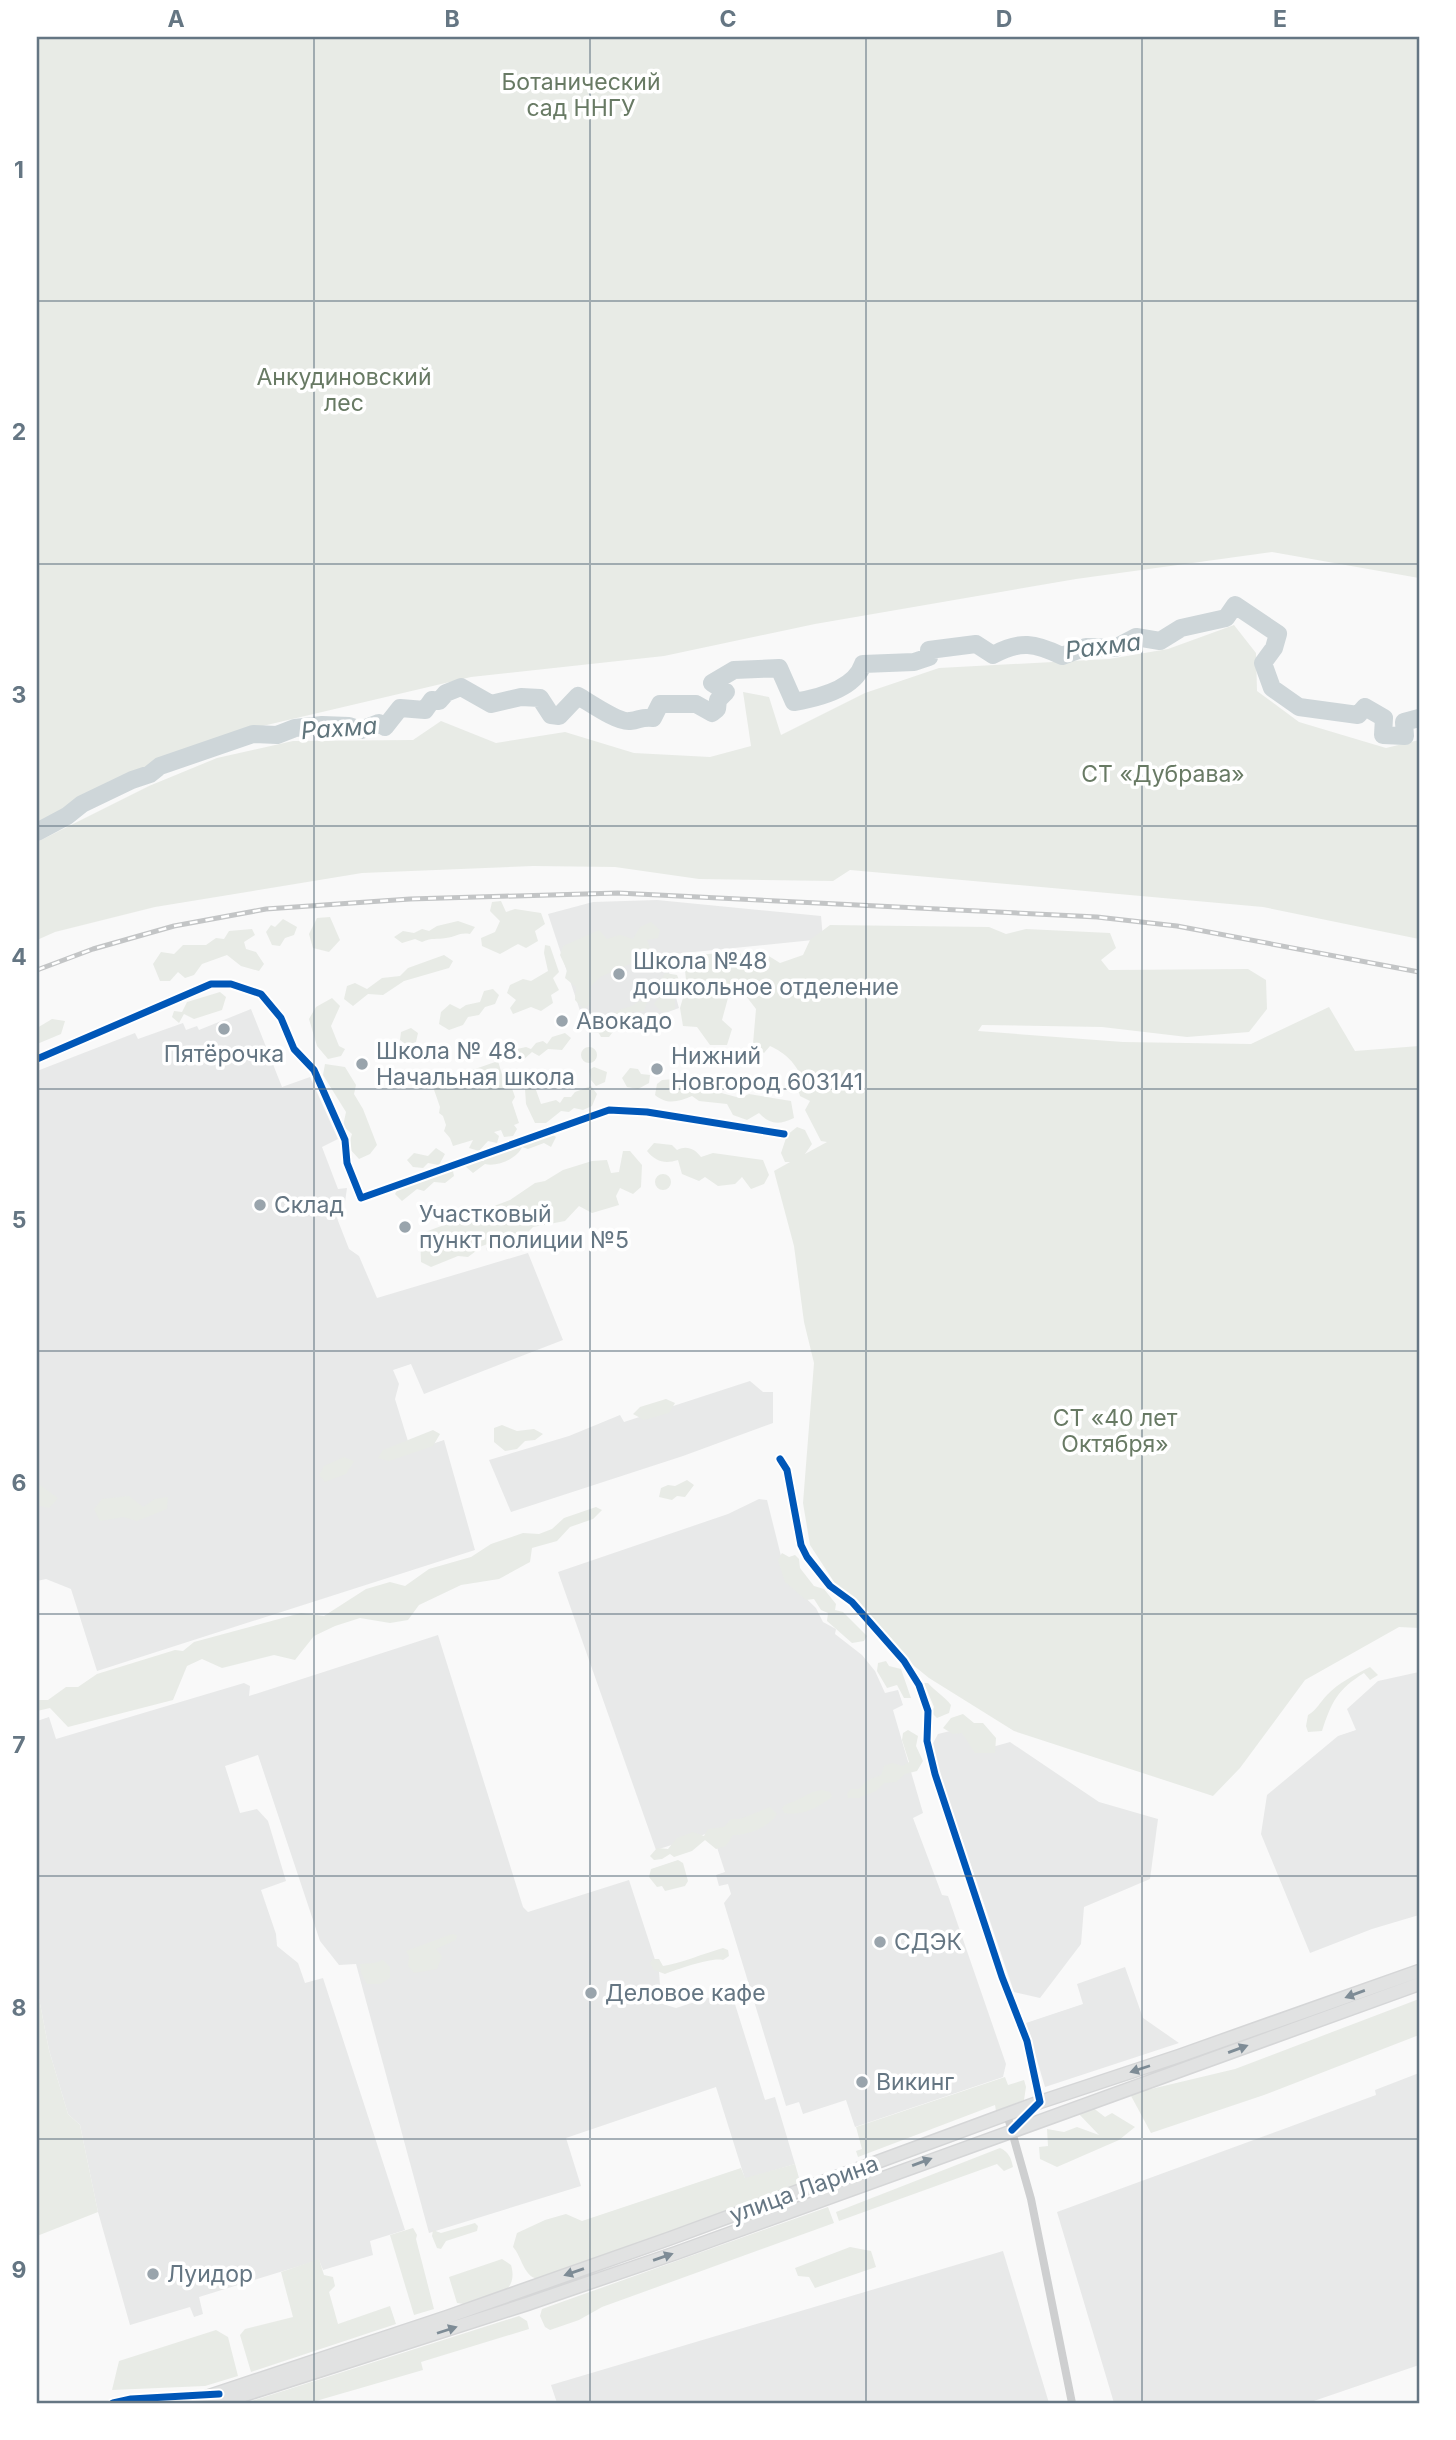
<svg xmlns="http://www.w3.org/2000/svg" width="1456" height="2440" viewBox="0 0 1456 2440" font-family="Inter,sans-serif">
<rect width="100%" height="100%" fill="#f9f9f9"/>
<path fill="#e8e9e9" d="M657,900L821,916L823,939L664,955L679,1008L608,1034L587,1032L548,914L593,902Z
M251,1009L282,1087L310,1077L338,1139L322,1147L338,1189L347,1188L344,1209L335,1213L349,1249L359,1256L377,1298L528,1253L563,1340L424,1394L411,1364L393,1370L399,1384L395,1399L411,1451L444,1440L475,1550L97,1671L71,1589L46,1579L37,1581V1071L135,1033L138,1039L183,1023L186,1030L197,1026L199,1030Z
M750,1381L763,1392H773V1423L683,1456L511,1512L489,1460L569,1436L620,1415L624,1422Z
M759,1499L767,1500L787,1580L816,1608L823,1622L836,1629L835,1634L862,1655L875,1671L885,1693L898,1690L903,1705L893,1710L923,1813L913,1818L942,1895L948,1896L1006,2064L1003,2077L855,2127L846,2100L803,2114L799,2102L786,2106L724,1903L731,1894L728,1884L719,1886L716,1875L725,1872L712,1832L656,1850L558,1572L728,1514Z
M438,1635L523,1907L528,1912L629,1880L659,1972L660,1985L652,1988L656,2002L676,2008L720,1994L730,1996L734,2001L765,2100L775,2097L795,2164L745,2179L716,2087L566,2138L581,2186L429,2233L356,1964L339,1965L320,1941L258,1755L225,1766L240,1813L257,1809L268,1821L286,1881L261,1890L276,1934L277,1946L298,1963L305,1983L323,1978L405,2230L370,2241L373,2255L323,2270L319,2260L199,2297L203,2314L194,2317L190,2307L130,2325L98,2212L80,2125L68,2114L49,2050L37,1988V1721L49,1717L56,1739L244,1683L250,1686L249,1696Z
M1419,1672V1915L1372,1929L1310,1953L1261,1834L1267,1795L1338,1736L1356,1730L1347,1709L1378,1681Z
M962,1728L978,1751L1010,1742L1099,1802L1158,1819L1150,1879L1084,1907L1081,1944L1040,1998L1014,1992L931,1747L938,1734Z
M1125,1967L1143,2018L1179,2043L1045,2087L1026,2023L1083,2004L1077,1984Z
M1419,2073V2365L1308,2403H1114L1057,2212L1376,2095L1375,2090Z
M1003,2251L1049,2403H557L551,2385Z"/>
<path fill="#e8ebe6" d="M37,37H1419V578L1272,552L1076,579L815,624L664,656L471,677L250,729L110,781L37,824Z
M1234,625L1256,653L1257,691L1299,722L1386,748L1419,740V939L1263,907L850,870L833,881L699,879L615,867L533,866L362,873L155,907L55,932L37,940V842L149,786L217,758L293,741L413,740L441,721L496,743L565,732L634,753L710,757L751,746L743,692L769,697L781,735L865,693L939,668L1109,659L1168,649Z
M501,901L506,912L515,909L541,913L545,924L535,931L538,941L526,948L518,944L500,954L482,946L481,938L495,932L500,921L490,911L492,902Z
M330,917L340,940L329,952L313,948L309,934L317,918Z
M283,919L297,927L294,935L285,938L280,946L272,945L266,932L271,925L275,927Z
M458,921L475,927L470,934C459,932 456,937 446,938C436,940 433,937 422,942L415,939L402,943L394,937L403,931L414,933L422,929L429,931L437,926Z
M651,922L660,930L658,938L647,940L650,947L646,957L600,977L591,986L590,1004L584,1009L575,1000L576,987L565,978L567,970L560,955L563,946L599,930L607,939L620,935L633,939L640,927Z
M830,925L989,927L1006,934L1026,929L1110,933L1116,948L1101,960L1109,970L1248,969L1266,980L1267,1009L1249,1032L1187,1037L1102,1027L982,1025L978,1031L1123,1042L1251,1044L1329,1007L1355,1051L1419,1046V1628L1399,1627L1305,1680L1240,1768L1213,1796L1014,1731L929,1678L908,1661L836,1585L810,1545L803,1503L814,1363L804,1322L794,1246L774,1171L790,1162H785L781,1153L787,1135L797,1127L805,1130L812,1144L805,1154L827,1142L821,1141L805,1110L810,1101L800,1096L797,1086L803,1079C794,1062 787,1054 770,1046L764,1053L753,1044L756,1009L746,996L728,998L722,1020L732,1029L727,1045H710L697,1027L683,1026L680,1008L685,991L698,983H689L686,980L684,960L689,956L738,951L741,954L742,962L747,953H764L780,963L803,955L810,940Z
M252,929L255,935L244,942L246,949L256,952L264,964L259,971L241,966L227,955L202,964L194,975L185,978L178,972L170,981H160L153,964L161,952L174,954L183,945H206L216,938L224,939L229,931Z
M545,945L550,946L559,972L553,978L559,990L551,995L553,1003L541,1011L531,1007L513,1014L510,1008L516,1000L507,993L510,985L523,979L531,981L548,971L544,953Z
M444,955L453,961L449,968L404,981L383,995L368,994L353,1006L344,999L347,986L355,983L367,989L382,978L400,976L408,968Z
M665,973L677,975L682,987L675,999V1009L663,1013L654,1004L663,991L660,982Z
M493,989L499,995L495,1004L485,1007L479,1015L468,1017L463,1025L449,1030L439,1024L441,1012L450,1004L460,1009L466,1005L480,1002L484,991Z
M220,992L226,997L222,1010L194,1019L184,1014L179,1023L172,1017L174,1011L182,1012L187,1002Z
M332,998L340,1006L331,1026L339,1046L345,1049L341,1056L328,1059L317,1046L309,1019L316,1007Z
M639,1001L647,1002L644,1011L633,1012L628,1023L618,1025L609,1037H601L596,1028C604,1021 611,1013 622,1009C629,1007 633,1006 639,1001Z
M52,1019L65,1021L61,1034L37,1044V1028Z
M411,1028L418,1033L416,1042L407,1045L400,1040L401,1032Z
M565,1033L571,1038L562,1050L548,1049L539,1056L532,1052L523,1060L516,1058L517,1049L526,1047L531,1049L536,1043L543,1041L547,1044L552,1037Z
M581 1055a8 8 0 1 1 16 0a8 8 0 1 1-16 0Z
M498,1061L503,1078L508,1077L515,1097L512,1102L519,1123L514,1125L517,1129L513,1136L504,1137L501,1130L494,1132L499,1136L497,1143L488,1141L479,1151L469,1148L473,1140L453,1146L450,1138L444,1131L446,1125L443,1116L439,1113L440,1107L432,1084Z
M325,1064L345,1067L356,1085L354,1094L363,1109L377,1145L370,1154L359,1159L348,1147L352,1134L343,1126L346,1112L323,1075Z
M594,1067L607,1072L605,1082L596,1086L591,1080L589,1070Z
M630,1068L638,1069L641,1074L650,1075L649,1083L638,1089L627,1087L622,1078Z
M524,1069L536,1074L532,1087L536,1090L541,1104L556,1100L560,1103L564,1097H571L575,1092L591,1086L597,1094L592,1106L583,1110L574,1108L569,1112L561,1111L546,1123H535L526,1104L525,1089L520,1087L516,1079Z
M675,1079L681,1086L690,1087L696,1081L712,1084L714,1091L740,1098L749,1094L791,1101L794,1118C779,1125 770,1125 759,1113L747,1120L733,1115L727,1104L699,1101L692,1096C678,1102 667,1105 655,1095L657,1084L662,1080Z
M546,1130L556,1137L551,1147L544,1143L528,1149L522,1147C517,1159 497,1167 485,1164L473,1173L465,1166L472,1161H484L486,1155L519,1144L521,1137L534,1138Z
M654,1143L672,1145L677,1150C687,1145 695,1149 701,1157L713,1153L763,1160L769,1175L764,1184L751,1189L742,1177L735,1184L718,1186L705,1177L699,1181L682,1174L678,1160C665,1164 656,1162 647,1151Z
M436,1148L445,1154L439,1165L428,1163L423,1168L413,1167L407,1160L414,1153L428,1156Z
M623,1151H630L642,1165L641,1187L633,1194L620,1188L616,1196L619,1205L592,1213L579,1206L565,1221L533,1227L523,1237H517L504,1246L487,1251L486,1248L493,1242L474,1249L476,1251L468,1257L458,1256L431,1267L421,1262L420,1234L510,1200L535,1183L545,1181L563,1170L592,1161L607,1160L611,1173L619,1172Z
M442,1167L453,1171L454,1176L445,1183L434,1182L424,1191L417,1189L402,1201L395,1194L402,1181L417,1183L422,1178L433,1177Z
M655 1182a8 8 0 1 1 16 0a8 8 0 1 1-16 0Z
M666,1399L675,1403L669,1413L644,1420L633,1414L640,1407Z
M502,1425L517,1431L534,1429L543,1434L535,1440L525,1441L517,1449L505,1451L494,1442V1428Z
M433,1430L440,1434L433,1446L389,1461L378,1458L383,1450Z
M344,1457L354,1461L346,1474L325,1482L319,1475L324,1466Z
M687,1480L694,1485L685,1497L677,1496L672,1500L659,1497L661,1488L668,1485L675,1486Z
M37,1483L58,1498L49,1508L37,1505Z
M129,1496L143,1507L155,1499L168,1497L167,1509L137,1521L124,1517L100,1521L94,1509L102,1499Z
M596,1507L602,1510L593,1519L570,1527L557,1541L532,1548L530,1562L499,1579L461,1585L419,1605L408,1620L390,1623L360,1618L335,1626L314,1636L295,1660L274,1655L222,1668L202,1659L187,1666L173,1700L68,1727L50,1708L37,1711V1700H48L66,1687H78L97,1674L175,1650L183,1651L194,1642L301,1613L324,1616L366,1589L390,1582L405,1586L429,1569L471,1557L491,1544L523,1533L539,1534L552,1529L564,1518Z
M782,1553L789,1557L795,1555L799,1559L800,1568L814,1586L824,1589L836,1604L835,1610L843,1612L867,1636L864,1641L852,1643L827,1621L828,1613L821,1610L814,1599L806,1600L785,1582L778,1560Z
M886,1661L889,1666L901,1669L911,1698H904L897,1685L887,1688L877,1671L878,1663Z
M1370,1667L1378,1675L1370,1680L1364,1673C1337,1690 1332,1701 1322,1731L1308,1732L1306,1726L1308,1715C1317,1710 1320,1702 1327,1695C1338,1683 1356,1674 1370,1667Z
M924,1683H928C936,1692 944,1696 951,1705L949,1713L937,1718L932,1713L934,1707Z
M963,1714L974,1723H983L996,1738L995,1753H975L962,1733L953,1734L943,1728L951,1718Z
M908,1730L918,1736L916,1746L923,1761L917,1771L905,1774L896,1782L884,1783L876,1791L859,1798H848L847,1794L851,1789H859L866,1781L881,1775L884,1766L892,1763L903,1766L909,1762L902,1740L903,1733Z
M822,1790L830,1792L832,1797C816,1808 804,1816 784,1813L782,1808C788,1802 792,1803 799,1799C810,1794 808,1792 822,1790Z
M770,1807L777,1814C769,1827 749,1835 733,1835L726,1846L716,1849L705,1840L692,1851L674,1857L670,1854L662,1859L654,1860L650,1856L657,1848L668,1849L677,1838L693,1832L704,1836L708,1829L724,1827L731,1819H740Z
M678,1860L683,1863L688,1881L685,1886L665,1891L662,1886L657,1887L649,1877L651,1869Z
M452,1934L457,1935L456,1940L436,1949L442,1956L437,1969L414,1973L408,1966L409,1956L406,1951Z
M723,1948L728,1950L729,1956L723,1960C712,1957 678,1969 665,1974L654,1970L650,1963L653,1959H659L663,1966C679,1964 705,1953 723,1948Z
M383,1960L390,1967V1978L380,1984H367L361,1973L360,1964L374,1963Z
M37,1988L49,2050L68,2114L80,2125L98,2212L37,2236Z
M1419,1999V2035L1264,2095L1151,2133L1130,2094L1235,2069Z
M1005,2077L1008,2085L1024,2080L1026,2087L1024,2100L996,2111L995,2105L858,2157L856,2151L862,2149L856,2127Z
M1092,2107L1105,2117L1112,2113L1135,2127L1119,2140L1057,2167L1040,2159L1039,2147L1048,2146L1047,2129L1064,2132L1077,2127L1099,2135L1078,2113Z
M1000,2148C1009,2152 1011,2158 1013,2167L1004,2171L997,2164L839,2221L836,2212Z
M795,2164L799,2178L795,2187L537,2279C523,2275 522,2257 513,2247L517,2233L545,2220L566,2214L582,2221L741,2168L745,2178Z
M828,2207L834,2223L602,2307L579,2320L550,2330L545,2327L540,2316L542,2309Z
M475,2223L478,2226L477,2231L446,2241L441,2249L437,2248L432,2236L433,2230L441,2233Z
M413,2228L417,2235L416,2239L434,2309L414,2315L390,2235Z
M850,2247L871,2251L876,2267L815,2288L809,2277L798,2276L795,2268Z
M319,2259L324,2275L333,2277L335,2286L329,2292L338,2324L390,2306L396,2324L251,2372L240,2335L245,2329L293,2317L281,2272Z
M502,2259L511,2265C514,2275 513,2284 505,2291L464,2304L457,2303L449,2277Z
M519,2316L527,2321L529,2329L421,2362L423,2370L309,2403H245Z
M216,2330L228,2337L238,2376L205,2386L112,2390L119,2361Z"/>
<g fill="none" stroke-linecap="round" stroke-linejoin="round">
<path stroke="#ced6d9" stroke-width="18" d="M37,832L67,816L82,804L132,780L150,774L160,766L253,734L277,735L295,728L322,725L349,726L361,730L379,723L385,727L400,708L425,710L432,700L439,701L446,693L461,687L491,704L521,697L540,698L551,715L559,716L578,696C589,702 618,723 630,721C641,720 639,717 653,718L660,704H696L712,713L717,709L718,700L726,692L712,683L734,670L779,668L794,702C818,698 855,689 863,664L914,662L929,657V650L976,644L993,655C1020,640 1035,643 1062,656L1086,647L1115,648L1136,637L1160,641L1181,628L1226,618L1235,605L1278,634L1274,648L1263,663L1272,688L1299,707L1358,715L1365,707L1384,718L1383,735L1405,736L1404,722L1419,718"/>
<defs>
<path id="primary" d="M188,2403L447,2317L671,2238L1040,2102L1179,2056L1419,1971
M219,2403L527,2304L676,2253L1419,1984"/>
</defs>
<use href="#primary" stroke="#d5d6d7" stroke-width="15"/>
<path stroke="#cecfd0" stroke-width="8" d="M37,1059L211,984H231L261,994L281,1018L294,1049L314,1070L345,1140L347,1163L361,1198L609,1110L647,1112L784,1134
M780,1459L787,1470L801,1545L807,1557L830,1586L852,1602L904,1661L919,1685L928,1711L927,1741L935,1774L1002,1977L1027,2041L1040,2102L1014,2128
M1007,2114L1031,2199L1072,2403
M113,2403L131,2399L202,2395"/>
<use href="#primary" stroke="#e1e2e2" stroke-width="12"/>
<defs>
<path id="rail" d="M37,970L93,949L174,926L266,909L410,899L618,893L1097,917L1177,926L1419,972"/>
</defs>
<use href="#rail" stroke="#c3c5c6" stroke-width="5"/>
<use href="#rail" stroke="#fff" stroke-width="2.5" stroke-dasharray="8" stroke-linecap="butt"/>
<defs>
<path id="cycleway" d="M37,1059L211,984H231L261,994L281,1018L294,1049L314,1070L345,1140L347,1163L361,1198L609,1110L647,1112L784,1134
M780,1459L787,1470L801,1545L807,1557L830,1586L852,1602L904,1661L919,1685L928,1711L927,1741L935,1774L1002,1977L1027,2041L1040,2102L1012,2130
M113,2403L131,2399L219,2394"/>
</defs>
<use href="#cycleway" stroke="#fff" stroke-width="11"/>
<use href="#cycleway" stroke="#0057b8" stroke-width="7"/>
</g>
<defs><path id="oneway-solid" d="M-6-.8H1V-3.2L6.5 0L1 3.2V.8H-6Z" transform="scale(1.75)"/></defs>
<g fill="#7e8c96">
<use href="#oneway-solid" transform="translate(1355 1994) rotate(160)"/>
<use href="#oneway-solid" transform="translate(1238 2049) rotate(-20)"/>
<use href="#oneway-solid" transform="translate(1140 2069) rotate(162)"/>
<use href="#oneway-solid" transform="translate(922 2162) rotate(-20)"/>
<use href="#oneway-solid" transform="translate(663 2257) rotate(-19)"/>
<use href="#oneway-solid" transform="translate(574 2272) rotate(161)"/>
<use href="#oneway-solid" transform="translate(447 2330) rotate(-18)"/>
</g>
<path fill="none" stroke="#657683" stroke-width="2" stroke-opacity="0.55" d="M314,37V2403M590,37V2403M866,37V2403M1142,37V2403M37,301H1419M37,564H1419M37,826H1419M37,1089H1419M37,1351H1419M37,1614H1419M37,1876H1419M37,2139H1419"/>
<g fill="#99a4ac" stroke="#fff" stroke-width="2.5">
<circle cx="619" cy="974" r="7"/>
<circle cx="562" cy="1021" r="7"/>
<circle cx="224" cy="1029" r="7"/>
<circle cx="362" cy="1064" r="7"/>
<circle cx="657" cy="1069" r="7"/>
<circle cx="260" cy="1205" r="7"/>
<circle cx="405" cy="1227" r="7"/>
<circle cx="880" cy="1942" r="7"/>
<circle cx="591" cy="1993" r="7"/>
<circle cx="862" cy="2082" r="7"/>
<circle cx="153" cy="2274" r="7"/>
</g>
<g text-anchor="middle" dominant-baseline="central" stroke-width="7" stroke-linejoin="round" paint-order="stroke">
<g font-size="23" fill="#687a64" stroke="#fff">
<text x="581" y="82">Ботанический<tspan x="581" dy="26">сад ННГУ</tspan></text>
<text x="344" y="377">Анкудиновский<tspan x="344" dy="26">лес</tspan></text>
<text x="1163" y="774">СТ «Дубрава»</text>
<text x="1115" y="1418">СТ «40 лет<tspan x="1115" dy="26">Октября»</tspan></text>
</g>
<g font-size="23" fill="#657683" stroke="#fff" text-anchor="start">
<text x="633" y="961">Школа №48<tspan x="633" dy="26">дошкольное отделение</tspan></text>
<text x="576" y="1021">Авокадо</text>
<text x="376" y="1051">Школа № 48.<tspan x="376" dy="26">Начальная школа</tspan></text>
<text x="224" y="1054" text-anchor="middle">Пятёрочка</text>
<text x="671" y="1056">Нижний<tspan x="671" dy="26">Новгород 603141</tspan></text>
<text x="274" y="1205">Склад</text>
<text x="419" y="1214">Участковый<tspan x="419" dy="26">пункт полиции №5</tspan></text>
<text x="894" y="1942">СДЭК</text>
<text x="605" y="1993">Деловое кафе</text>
<text x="876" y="2082">Викинг</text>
<text x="167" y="2274">Луидор</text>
</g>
<g font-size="23" fill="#657683" stroke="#fff">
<text transform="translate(804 2189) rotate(-20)">улица Ларина</text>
</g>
<g font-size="24" font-style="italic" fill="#60757c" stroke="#fff">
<text transform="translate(1103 646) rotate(-7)">Рахма</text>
<text transform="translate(339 728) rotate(-4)">Рахма</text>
</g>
</g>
<rect width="1456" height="2440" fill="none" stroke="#ffffff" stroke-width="77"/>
<rect x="38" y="38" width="1380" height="2364" fill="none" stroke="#657683" stroke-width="2.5"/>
<g font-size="23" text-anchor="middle" font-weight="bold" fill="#657683">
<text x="176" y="27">A</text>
<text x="452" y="27">B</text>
<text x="728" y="27">C</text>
<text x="1004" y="27">D</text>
<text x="1280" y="27">E</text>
<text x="19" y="178">1</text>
<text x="19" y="440">2</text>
<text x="19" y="703">3</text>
<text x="19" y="965">4</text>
<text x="19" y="1228">5</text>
<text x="19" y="1491">6</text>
<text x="19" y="1753">7</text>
<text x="19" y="2016">8</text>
<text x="19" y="2278">9</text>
</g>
</svg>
